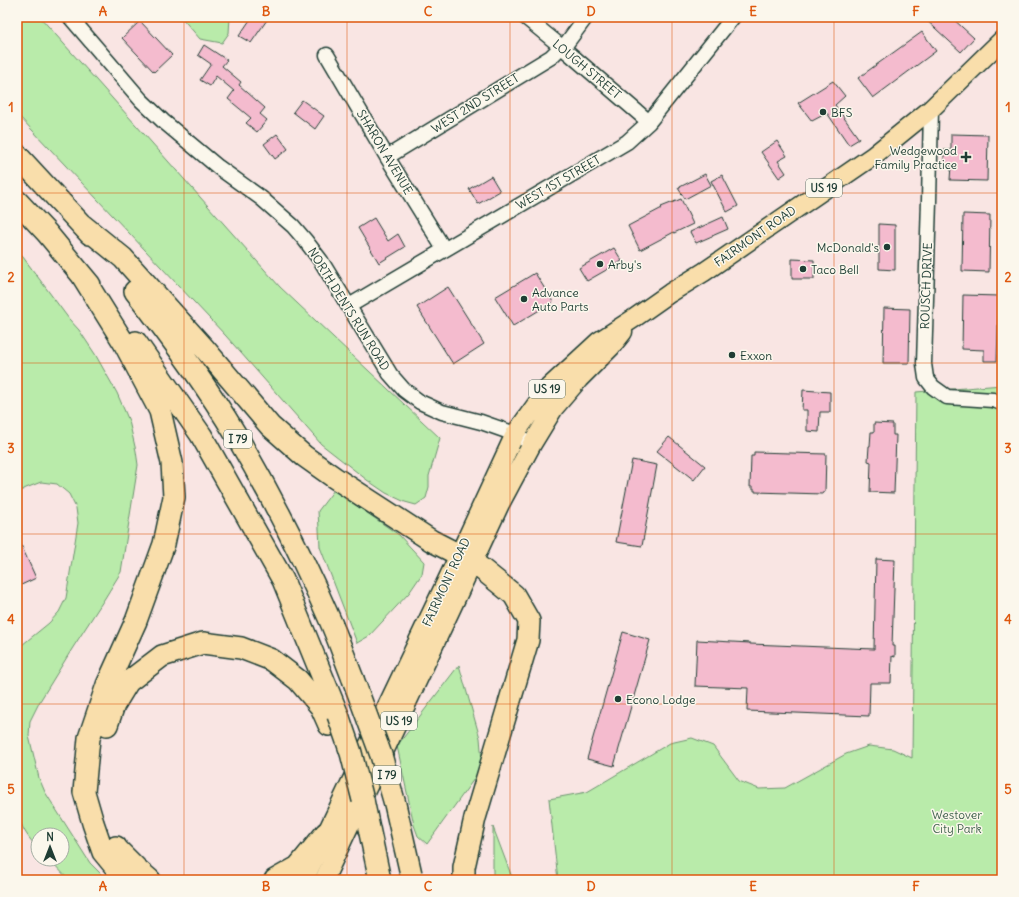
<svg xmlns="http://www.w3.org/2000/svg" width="1019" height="897" viewBox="0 0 1019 897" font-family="Delius,sans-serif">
<rect width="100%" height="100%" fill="#f9e5e3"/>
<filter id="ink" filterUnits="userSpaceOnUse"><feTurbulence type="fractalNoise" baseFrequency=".025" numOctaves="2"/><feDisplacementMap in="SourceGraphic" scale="8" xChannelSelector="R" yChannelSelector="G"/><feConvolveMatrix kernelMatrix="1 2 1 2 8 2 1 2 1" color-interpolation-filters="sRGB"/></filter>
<g filter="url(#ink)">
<path fill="#b9ebaa" stroke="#6c946f" d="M17,17H40L280,287L440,438L429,476V487L426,498L416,505L405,502L386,493L367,480L321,444L226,336L17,114Z
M181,17H230L229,33L222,43L200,39Z
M17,249L69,319L79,330L95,354L117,393L129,421L136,451L138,465L121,572L105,598L72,649L40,701L30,721L29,736L39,778L45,792L90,863L107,880H69L49,859H62V835H38V848C27,837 22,828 17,813V649L49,623L59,612L66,598L78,523L76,508L69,494L57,484L41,482L26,488L17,493Z
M1002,385V880H558L549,799L587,792L670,743L692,738L713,746L739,781L759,789L785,788L846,754L869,746L893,749L912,758L916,392Z
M334,490L399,535L424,562L422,574L409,593L369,636L357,643L320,547L318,511Z
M459,665L480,738L482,761L479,772L427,844L418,836L414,825L397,746Z
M493,827L513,880H493Z"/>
<path fill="#f4bbce" stroke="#1f3d34" d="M252,17H269L251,43L239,36Z
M923,17H951L974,38L961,52Z
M140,21L172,55L154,72L122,38Z
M922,32L936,51L873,98L858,78Z
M204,45L227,60L222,66L241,82L239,85L265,108L260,114L267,120L257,132L246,123L251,118L228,99L234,91L216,76L210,86L200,80L211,64L198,55Z
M833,81L845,96L835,105L859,139L849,145L827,113L812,121L798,103Z
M302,100L324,116L315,129L293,112Z
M277,134L288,149L275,159L264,144Z
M951,134L988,135L987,181L950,180L951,165L944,164V150H951Z
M777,141L787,156L778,161L786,173L779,178L761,152Z
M705,174L711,185L685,199L678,188Z
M722,175L738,206L727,212L711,181Z
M491,176L500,191L478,204L469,189Z
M681,199L693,224L674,233V232L640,250L628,226L662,208L661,207Z
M963,214L990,215L989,272L962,271Z
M723,217L728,229L696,243L690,232Z
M374,218L388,241L398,234L405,247L379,263L358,228Z
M879,224L895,225V270L879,269Z
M614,248L622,261L587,281L579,268Z
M792,259L814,260V279H792Z
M535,273L553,302L513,326L495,297Z
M448,287L484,344L453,364L417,307Z
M963,295L999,296L997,361H984V350L962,349Z
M884,308L910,309L909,363H883Z
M803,390L830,392V412H820L819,432L807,431V410H802Z
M874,423L893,424V435H896L894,493L870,492L871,462L868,461L869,446H870L871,432H874Z
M669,437L705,466L694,480L657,451Z
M754,452L826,454L825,492H823V494L755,492V490H753V487H750L751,456H754Z
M632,460L657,465L642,546L616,542Z
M17,536L36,578L17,587Z
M876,559L895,560L892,646H895V657L892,656L891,683H870L869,716L747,711L748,688L695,686L697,640L750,643V644L874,649Z
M623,632L650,640L614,766L587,759Z"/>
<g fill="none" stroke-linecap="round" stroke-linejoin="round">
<defs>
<path id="minor" d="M70,17L141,100L163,121L218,167L261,198L293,226L305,240L321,261L390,374L404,390L420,402L442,412L481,422L515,434L532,444
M525,17L563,48L649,122
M563,48L586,17
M327,55L387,157L444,249
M931,109L929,201L924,364L926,378L933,387L947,397L993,400L1002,403
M387,157L551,57L561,47
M349,306L627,142L649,122L733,17"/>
<path id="major" d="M304,880L459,555L515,434L548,388L599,341L633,319L670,293L704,272L873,156L931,109L1002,40
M324,880L473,562L500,504L532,444L554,408L579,379L611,347L623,332"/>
<path id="highway" d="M17,155L90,234
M17,201L47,233L90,285
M81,224L123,258L204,348L270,426L304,456L335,478L432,541L473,562L514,595L529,621L528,640L475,818L464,867V880
M81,274L124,343L160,411L172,463L174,497L164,544L136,621L107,685L89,738L84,792L93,823L103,852L126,880
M135,291C171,337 206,385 236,435C270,493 302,556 329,618C338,638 345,659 353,679
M136,342L201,435L283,580L338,715
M107,725L114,705L128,682L162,656L203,643L241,648L272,660L298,680L321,707L329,725
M363,800L380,880
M116,847L117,849L136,868L150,880
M275,880L298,867L326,833"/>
</defs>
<use href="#minor" stroke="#1f3d34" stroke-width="17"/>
<use href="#major" stroke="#1f3d34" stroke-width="21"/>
<use href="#highway" stroke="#1f3d34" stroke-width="24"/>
<use href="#minor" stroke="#fbf7ec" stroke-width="14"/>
<use href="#major" stroke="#f9deab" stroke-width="18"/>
<use href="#highway" stroke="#f9deab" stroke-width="21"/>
<defs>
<path id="highway-bridge" d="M353,679L381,755L395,804L411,874
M338,715L351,753L363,800"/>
</defs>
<use href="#highway-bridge" stroke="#1f3d34" stroke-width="24" stroke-linecap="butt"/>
<use href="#highway-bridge" stroke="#f9deab" stroke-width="21"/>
</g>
</g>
<path fill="none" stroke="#de580e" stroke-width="1" stroke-opacity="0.55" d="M184,17V880M347,17V880M510,17V880M672,17V880M834,17V880M17,193H1002M17,363H1002M17,534H1002M17,704H1002"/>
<g fill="#1f3d34" stroke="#fbf7ec" stroke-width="1.5">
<circle cx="823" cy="112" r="4"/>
<path d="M964 151h4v4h4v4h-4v4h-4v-4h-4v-4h4z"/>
<circle cx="887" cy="247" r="4"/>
<circle cx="600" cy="264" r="4"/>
<circle cx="803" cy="269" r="4"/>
<circle cx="524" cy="299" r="4"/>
<circle cx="732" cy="355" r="4"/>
<circle cx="618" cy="699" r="4"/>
</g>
<g text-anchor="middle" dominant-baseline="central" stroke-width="3" stroke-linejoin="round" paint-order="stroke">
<g fill="#fbf7ec" stroke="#61756b" stroke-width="1">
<rect x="806" y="179" width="36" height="18" rx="3"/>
<rect x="529" y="380" width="36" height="18" rx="3"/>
<rect x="224" y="430" width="28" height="18" rx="3"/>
<rect x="381" y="712" width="36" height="18" rx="3"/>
<rect x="373" y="766" width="28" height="18" rx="3"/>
</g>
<g font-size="11" font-weight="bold" fill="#1f3d34">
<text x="824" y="188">US 19</text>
<text x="547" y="389">US 19</text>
<text x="238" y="439">I 79</text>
<text x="399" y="721">US 19</text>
<text x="387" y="775">I 79</text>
</g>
<g font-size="12" fill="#1f3d34" stroke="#fbf7ec">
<text transform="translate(587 69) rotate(40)">LOUGH STREET</text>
<text transform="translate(475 103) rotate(-32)">WEST 2ND STREET</text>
<text transform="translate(385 152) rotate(59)">SHARON AVENUE</text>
<text transform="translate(558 182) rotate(-30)">WEST 1ST STREET</text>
<text transform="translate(755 236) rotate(-35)">FAIRMONT ROAD</text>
<text transform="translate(926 286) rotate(-88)">ROUSCH DRIVE</text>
<text transform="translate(349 309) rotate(58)">NORTH DENTS RUN ROAD</text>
<text transform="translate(446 582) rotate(-65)">FAIRMONT ROAD</text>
</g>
<g font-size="12" fill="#1f3d34" stroke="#fbf7ec" text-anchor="start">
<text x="831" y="112">BFS</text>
<text x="957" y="150" text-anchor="end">Wedgewood<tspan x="957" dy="14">Family Practice</tspan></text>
<text x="879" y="247" text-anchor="end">McDonald's</text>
<text x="608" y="264">Arby's</text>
<text x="811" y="269">Taco Bell</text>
<text x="532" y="292">Advance<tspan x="532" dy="14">Auto Parts</tspan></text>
<text x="740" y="355">Exxon</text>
<text x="626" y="699">Econo Lodge</text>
</g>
<g font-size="12" fill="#3e604c" stroke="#fbf7ec">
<text x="957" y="814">Westover<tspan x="957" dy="14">City Park</tspan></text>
</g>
</g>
<rect width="1019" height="897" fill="none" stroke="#fbf7ec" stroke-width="44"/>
<g transform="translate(50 847)"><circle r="19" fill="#fbf7ec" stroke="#a3ada2"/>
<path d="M0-3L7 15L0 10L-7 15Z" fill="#1f3d34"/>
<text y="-6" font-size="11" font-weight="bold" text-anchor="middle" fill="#1f3d34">N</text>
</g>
<rect x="22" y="22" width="975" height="853" fill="none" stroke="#de580e" stroke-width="1.5"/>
<g font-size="13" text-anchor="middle" font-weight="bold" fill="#de580e">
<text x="103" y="16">A</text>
<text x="266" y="16">B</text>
<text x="428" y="16">C</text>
<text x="591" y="16">D</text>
<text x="753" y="16">E</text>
<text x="916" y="16">F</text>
<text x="11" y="112">1</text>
<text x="1008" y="112">1</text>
<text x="11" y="282">2</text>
<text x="1008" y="282">2</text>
<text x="11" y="453">3</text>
<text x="1008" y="453">3</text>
<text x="11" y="624">4</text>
<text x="1008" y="624">4</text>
<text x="11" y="794">5</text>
<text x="1008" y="794">5</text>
<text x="103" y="891">A</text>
<text x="266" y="891">B</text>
<text x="428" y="891">C</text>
<text x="591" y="891">D</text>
<text x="753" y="891">E</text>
<text x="916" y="891">F</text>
</g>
</svg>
